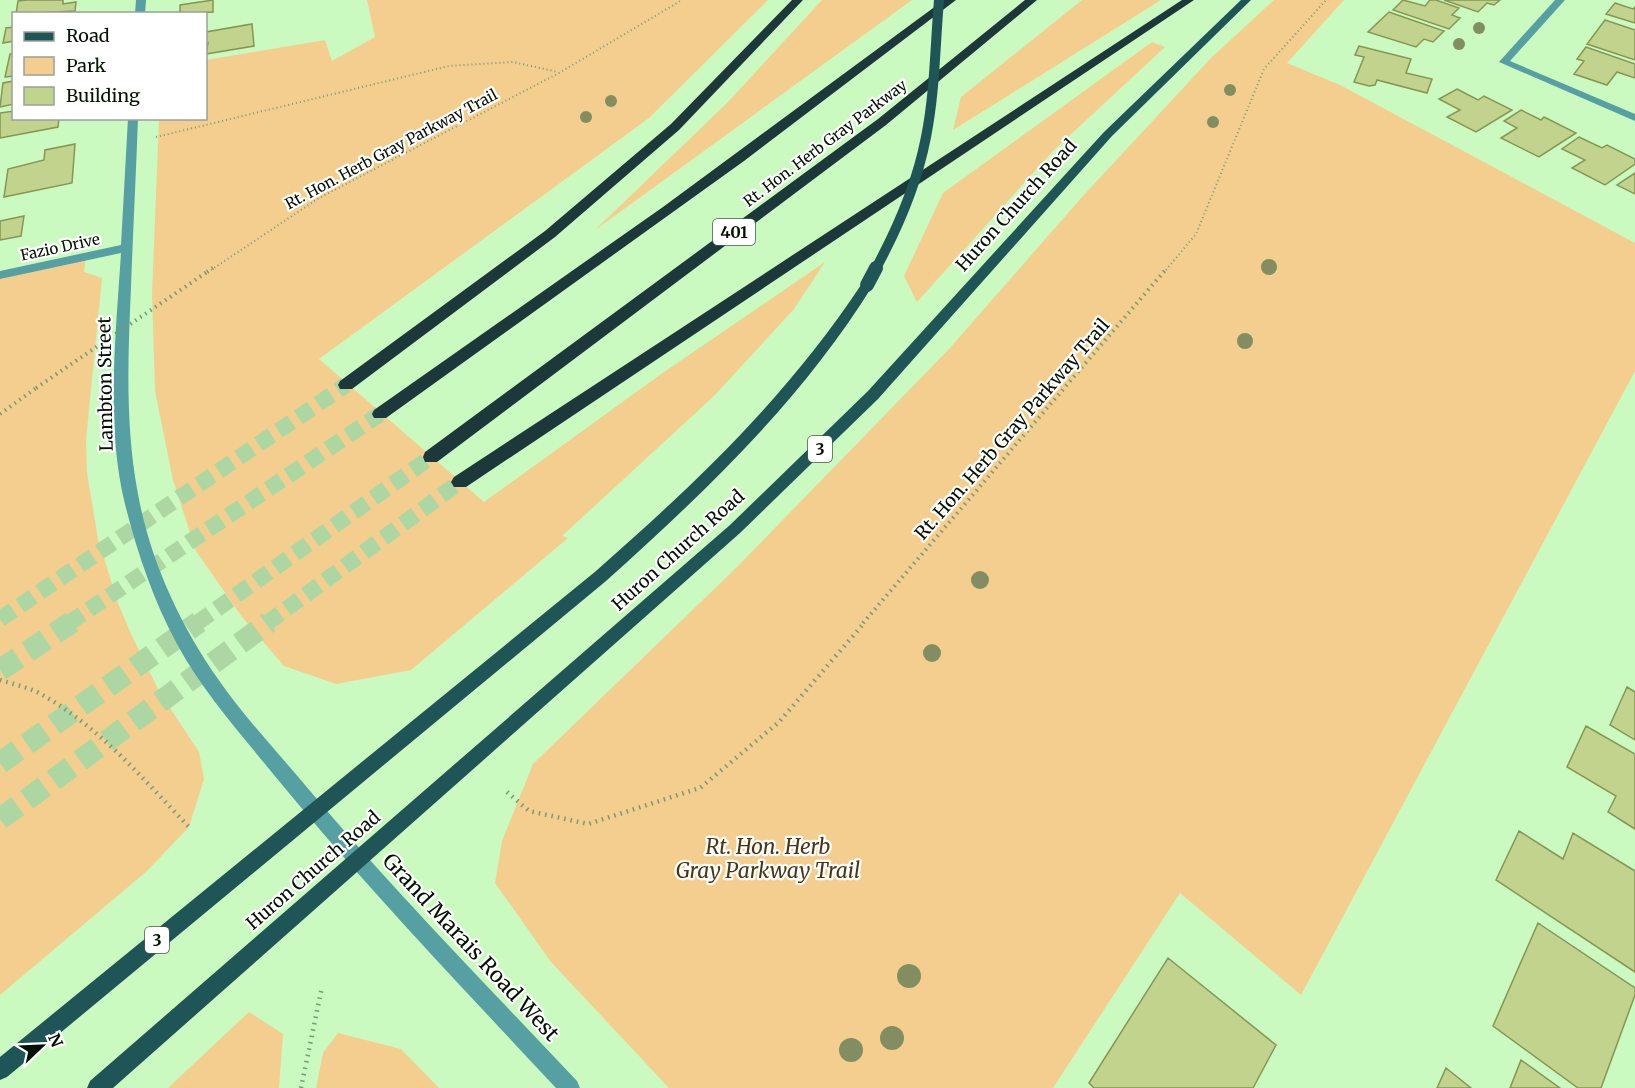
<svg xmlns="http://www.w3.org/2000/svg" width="1635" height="1088" viewBox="0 0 1635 1088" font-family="Merriweather,serif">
<rect width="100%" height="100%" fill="#cafabf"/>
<path fill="#f4ce8e" d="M367,0H768L649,118L319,359L484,502L664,372L825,262L794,309L714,396L562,536L568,538L411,670L336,684L284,666L242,617L196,551L173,480L155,391L152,294L158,143L159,119L206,118V60L325,40L332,61L375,37Z
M822,0H912L595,230L728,102Z
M1082,0H1161L953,130L961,97Z
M1274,0H1344L1287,63L1340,85L1635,243V371L1301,995L1180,893L1053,1088H669L551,962L495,883L502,841L533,764L737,567L949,349L1083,196L1211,58Z
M1152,42L1165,47L1053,151L917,302L904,276L943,193Z
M86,257L84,272L102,278L86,440L87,473L98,539L118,603L131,634L159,691L199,752L204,779L189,827L147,871L0,995V279Z
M249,1012L283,1034L279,1088H168Z
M338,1033L401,1049L439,1088H316L323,1053Z"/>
<path fill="#c1d38d" stroke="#869653" stroke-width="1.5" d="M27,0H63V4L76,2L75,11L16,14L18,1Z
M213,0V12L180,14V5Z
M1403,0L1425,6L1430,0H1436L1459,8L1452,15L1460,18L1449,29L1393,10Z
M1444,0H1500L1494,5L1487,3L1478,12Z
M1615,3L1633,9L1635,7V23L1606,14Z
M1389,12L1444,31L1433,42L1424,39L1416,47L1368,32Z
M1605,20L1635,30V60L1587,44Z
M252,24L254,46L206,54L208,43L206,44V32Z
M14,27V41L3,43L6,28Z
M1359,46L1411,59L1406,73L1432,79L1427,93L1377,80L1375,85L1369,86L1354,82L1364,57L1355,55Z
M1586,47L1635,64V78L1617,72L1607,85L1574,74L1584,61L1577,59Z
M14,53V76L5,77L10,54Z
M14,81V104L0,107L3,83Z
M1457,89L1478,100L1484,96L1512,110L1476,132L1447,117L1460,110L1439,99Z
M1521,110L1541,120L1544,117L1576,133L1539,157L1501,138L1517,128L1504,121Z
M14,111V118H59L58,127L0,138V113Z
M1579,137L1602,148L1607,145L1635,159V164L1605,185L1572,168L1585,160L1562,149Z
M75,144L72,183L4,197L8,169L44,160L45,150Z
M1635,173V194L1617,185Z
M24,216L21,236L0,240V221Z
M1627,687L1635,692V740L1610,725Z
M1586,726L1635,754V829L1608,812L1616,796L1567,767Z
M1519,831L1563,859L1573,833L1635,871V972L1496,880Z
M1538,923L1635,988V995L1601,1088H1578L1493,1026Z
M1168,958L1276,1045L1253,1088H1094L1089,1083Z
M1521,1060L1560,1088H1510Z
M1446,1068L1471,1088H1437Z"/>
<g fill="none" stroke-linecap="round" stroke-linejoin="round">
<path stroke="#acd7a2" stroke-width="16" stroke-dasharray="16 8" stroke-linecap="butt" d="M0,619L346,385
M69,623L380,414
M197,623L431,457
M267,623L460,482"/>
<path stroke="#acd7a2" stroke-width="22" stroke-dasharray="22 11" stroke-linecap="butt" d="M0,670L72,622
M0,763L199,622
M0,819L269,622"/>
<path stroke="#789a71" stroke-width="2" stroke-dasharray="1 3" stroke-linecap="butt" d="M156,137L449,66L513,62L558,72
M211,270L319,198L559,73L682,0
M1166,270L1196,234L1264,69L1326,0"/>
<path stroke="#789a71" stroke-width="4" stroke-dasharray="1.5 4.5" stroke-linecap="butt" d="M207,272L213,268
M0,414L36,388
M863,623L1167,268"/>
<path stroke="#789a71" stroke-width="4.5" stroke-dasharray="1.5 5" stroke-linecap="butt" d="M0,680C13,684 27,687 39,693C99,726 143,779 189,827
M507,792L529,811L588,824L700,788L779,722L865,622
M301,1088L322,987"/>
<path fill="#56a0a4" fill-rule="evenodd" d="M136,0H146L145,14H135Z
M1555,0H1565L1510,61L1635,114V121L1499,62Z
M128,118H138C136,175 133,231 131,287C128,356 125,426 138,494C150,560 180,625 218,679C242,714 272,746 300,779C387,884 483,981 577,1081L580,1088H556C460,985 363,884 274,775C240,733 203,692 177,644C153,600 136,549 124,500C106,422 116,333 121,253L0,279V271L121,245Z"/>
<path fill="#1f5557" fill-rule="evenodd" d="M1241,0H1251L1112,136L878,399L740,533L113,1088H87L90,1081L730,525L868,391L1104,132Z
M867,281L873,285C802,400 706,491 606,581L7,1077L0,1080V1057L596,571C699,480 786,398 863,282Z"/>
<path fill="#1d383a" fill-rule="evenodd" d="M792,0H803L679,130L555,237L352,389H340L338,385L340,381L545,231L671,124Z
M944,0H956L744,161L386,418H374L372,414L374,410L663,207Z
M1025,0H1037L886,125L437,462H425L423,457L425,452L878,119Z
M1182,0H1194L466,487H454L451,482L454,477Z"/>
<path stroke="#789a71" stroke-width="4" stroke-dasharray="1.5 4.5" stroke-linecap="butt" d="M36,388L207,272"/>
<path stroke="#1f5557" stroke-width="10" d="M875,270C898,228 917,184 926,137C935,92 935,46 939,0"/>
<path stroke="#1f5557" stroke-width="14" d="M867,285L876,268"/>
</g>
<g fill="#828e62">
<circle cx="1479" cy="28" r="6"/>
<circle cx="1459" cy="44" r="6"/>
<circle cx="1230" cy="90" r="6"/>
<circle cx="611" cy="101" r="6"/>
<circle cx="586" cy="117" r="6"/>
<circle cx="1213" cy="122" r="6"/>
<circle cx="1269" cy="267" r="8"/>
<circle cx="1245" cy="341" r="8"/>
<circle cx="980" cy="580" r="9"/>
<circle cx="932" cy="653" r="9"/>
<circle cx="909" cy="976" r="12"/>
<circle cx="892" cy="1038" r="12"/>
<circle cx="851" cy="1050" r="12"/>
</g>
<g text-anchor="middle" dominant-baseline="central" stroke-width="4.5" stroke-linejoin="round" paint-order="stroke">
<g font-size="15" fill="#021101" stroke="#fff">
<text transform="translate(825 143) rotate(-37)">Rt. Hon. Herb Gray Parkway</text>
<text transform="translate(391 149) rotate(-28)">Rt. Hon. Herb Gray Parkway Trail</text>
<text transform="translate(60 247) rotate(-12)">Fazio Drive</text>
</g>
<g fill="#fff" stroke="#4e584d" stroke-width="1.5">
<rect x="713" y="219" width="42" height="26" rx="4.5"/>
<rect x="808" y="436" width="24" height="26" rx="4.5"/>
<rect x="145" y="927" width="24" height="26" rx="4.5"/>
</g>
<g font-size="16" font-weight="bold" fill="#021101">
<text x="734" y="232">401</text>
<text x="820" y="449">3</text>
<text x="157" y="940">3</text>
</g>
<g font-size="18" fill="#021101" stroke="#fff">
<text transform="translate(1016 205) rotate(-48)">Huron Church Road</text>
<text transform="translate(105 384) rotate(-91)">Lambton Street</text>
<text transform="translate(1012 429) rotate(-49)">Rt. Hon. Herb Gray Parkway Trail</text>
<text transform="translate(678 550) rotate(-42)">Huron Church Road</text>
<text transform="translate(313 870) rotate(-41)">Huron Church Road</text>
</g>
<g font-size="21" font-style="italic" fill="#483615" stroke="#fff">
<text x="768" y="846">Rt. Hon. Herb<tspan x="768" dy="24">Gray Parkway Trail</tspan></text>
</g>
<g font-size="21" fill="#021101" stroke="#fff">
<text transform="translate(471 947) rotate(47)">Grand Marais Road West</text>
</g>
</g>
<rect x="12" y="12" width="195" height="108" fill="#ffffff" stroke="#9aa099" stroke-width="1.5"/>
<rect x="24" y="32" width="30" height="9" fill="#1f5557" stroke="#9aa099" stroke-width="1.5"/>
<text x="66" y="42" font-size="18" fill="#021101">Road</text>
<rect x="24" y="57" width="30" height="18" fill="#f4ce8e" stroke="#9aa099" stroke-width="1.5"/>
<text x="66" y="72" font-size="18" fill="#021101">Park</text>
<rect x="24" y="87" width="30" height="18" fill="#c1d38d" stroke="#9aa099" stroke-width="1.5"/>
<text x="66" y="102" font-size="18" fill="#021101">Building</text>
<g transform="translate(42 1046) rotate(67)" stroke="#ffffff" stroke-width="4.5" paint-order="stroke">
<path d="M0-4.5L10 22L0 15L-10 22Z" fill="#021101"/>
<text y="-9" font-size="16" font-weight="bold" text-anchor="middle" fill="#021101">N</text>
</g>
</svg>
